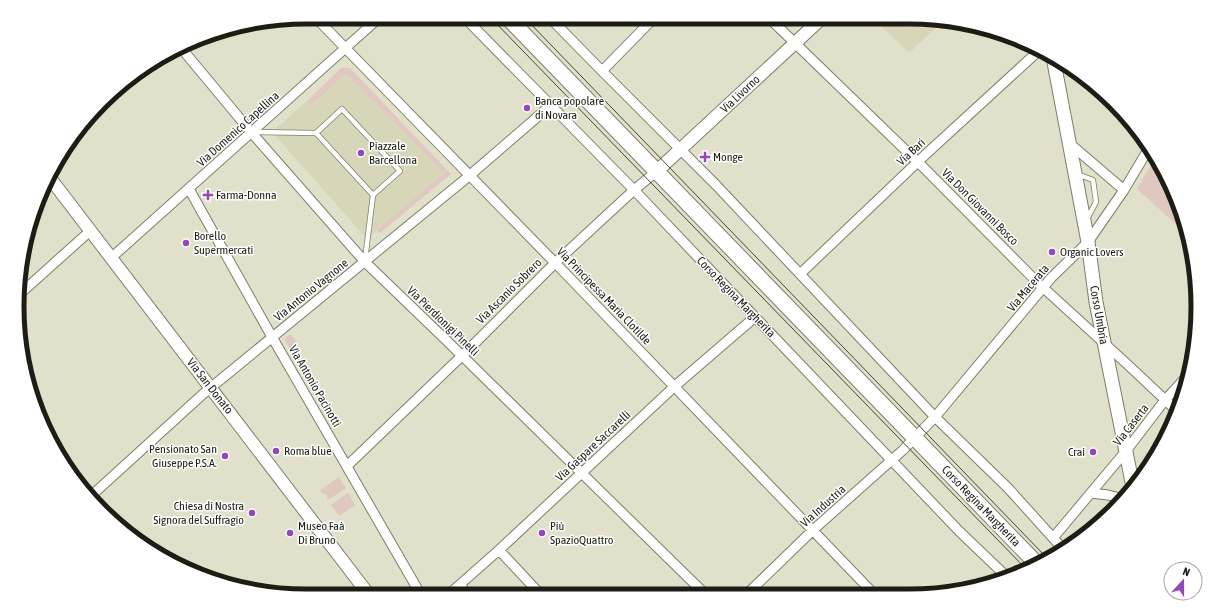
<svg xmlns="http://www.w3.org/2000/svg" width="1215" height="613" viewBox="0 0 1215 613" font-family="'Asap Condensed',sans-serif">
<rect width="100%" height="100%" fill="#e1e1cb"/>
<path fill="#d7d6b9" d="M880,18H927L945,20L909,53L876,21Z
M346,74L444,173L367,239L272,132L307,101L312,106Z"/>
<path fill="#dec8bf" d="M341,68H350L451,174L380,233L377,230L444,173L346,74L311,106L307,101Z
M1156,157L1183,213L1187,234L1137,189Z
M291,334L300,348L296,351L300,359L297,361L284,339Z
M339,477L346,488L328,500L326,497L327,496L325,493L323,494L320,490Z
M348,493L355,505L339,516L331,505Z"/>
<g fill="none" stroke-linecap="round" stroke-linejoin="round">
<defs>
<path id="service" d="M254,132L316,133
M1077,174L1093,180L1096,202L1087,219
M365,260L373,195L400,171L342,109L316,133L373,195"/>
<path id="minor" d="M315,17L564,272L874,594
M464,17L634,190L959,531L1007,577
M549,17L602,71L716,185L935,417L1008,488L1063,549
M768,17L926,170L1037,282L1127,364L1177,411
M182,49L251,132L365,262L446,340L705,594
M602,71L655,17
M1069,143L1124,190
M189,189L272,337L421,595
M111,258L380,17
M800,274L925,155L1033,56L1039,48
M21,293L90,231
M347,466L469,349L555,263L634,190L657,171
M1091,493L1108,495L1124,499
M91,496L203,394L469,176L550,106
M1053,538L1126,451L1165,400L1190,373
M499,550L541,595
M461,584L466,595
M747,594L813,530L903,450L935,417L1051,278L1088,242L1124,190L1149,148
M448,595L499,550L675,386L755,317"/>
<path id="tertiary" d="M657,171L822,18
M50,178L369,595"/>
<path id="secondary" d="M1053,57L1088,242L1096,302L1133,487"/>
<path id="primary" d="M507,17L1037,564"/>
</defs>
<use href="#service" stroke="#7d7d69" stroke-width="6"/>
<use href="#minor" stroke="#7d7d69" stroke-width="11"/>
<use href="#tertiary" stroke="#7d7d69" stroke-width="14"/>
<use href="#secondary" stroke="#7d7d69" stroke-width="15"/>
<use href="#primary" stroke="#7d7d69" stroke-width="17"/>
<use href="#service" stroke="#fff" stroke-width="4.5"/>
<use href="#minor" stroke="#fff" stroke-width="9"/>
<use href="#tertiary" stroke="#fff" stroke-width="12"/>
<use href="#secondary" stroke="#fff" stroke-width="13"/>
<use href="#primary" stroke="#fff" stroke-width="15"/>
<path stroke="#444439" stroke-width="1" d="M490,17L1027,570
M524,17L1047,558"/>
</g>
<g fill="#9348ba" stroke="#fff" stroke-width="1.5">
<circle cx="527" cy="108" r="4"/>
<circle cx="361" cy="153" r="4"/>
<path d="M703 151h4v4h4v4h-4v4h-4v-4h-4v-4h4z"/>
<path d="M206 189h4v4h4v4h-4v4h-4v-4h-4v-4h4z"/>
<circle cx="186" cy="243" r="4"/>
<circle cx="1052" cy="252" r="4"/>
<circle cx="276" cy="451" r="4"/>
<circle cx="1093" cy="452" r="4"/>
<circle cx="225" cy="456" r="4"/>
<circle cx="252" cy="513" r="4"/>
<circle cx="290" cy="533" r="4"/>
<circle cx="542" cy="533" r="4"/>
</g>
<g text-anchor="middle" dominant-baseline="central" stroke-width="3" stroke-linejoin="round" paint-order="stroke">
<g font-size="12" fill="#1d1d15" stroke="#fff">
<text transform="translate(740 94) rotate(-43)">Via Livorno</text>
<text transform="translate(238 129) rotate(-42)">Via Domenico Capellina</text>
<text transform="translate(911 152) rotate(-43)">Via Bari</text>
<text transform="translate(980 207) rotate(45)">Via Don Giovanni Bosco</text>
<text transform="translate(1028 288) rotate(-50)">Via Macerata</text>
<text transform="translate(311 290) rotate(-39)">Via Antonio Vagnone</text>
<text transform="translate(509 291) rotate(-45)">Via Ascanio Sobrero</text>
<text transform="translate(604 296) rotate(46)">Via Principessa Maria Clotilde</text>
<text transform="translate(736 297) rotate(46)">Corso Regina Margherita</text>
<text transform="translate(1099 315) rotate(80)">Corso Umbria</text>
<text transform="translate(443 321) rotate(44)">Via Pierdionigi Pinelli</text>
<text transform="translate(210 386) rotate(52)">Via San Donato</text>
<text transform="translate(315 386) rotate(60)">Via Antonio Pacinotti</text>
<text transform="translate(1131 425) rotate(-52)">Via Caserta</text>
<text transform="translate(593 446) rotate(-43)">Via Gaspare Saccarelli</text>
<text transform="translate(823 506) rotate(-42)">Via Industria</text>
<text transform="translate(981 506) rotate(46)">Corso Regina Margherita</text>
</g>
<g font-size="12" fill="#1d1d15" stroke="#fff" text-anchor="start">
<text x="535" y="101">Banca popolare<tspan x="535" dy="14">di Novara</tspan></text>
<text x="369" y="146">Piazzale<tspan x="369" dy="14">Barcellona</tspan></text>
<text x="713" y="157">Monge</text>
<text x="216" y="195">Farma-Donna</text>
<text x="194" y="236">Borello<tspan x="194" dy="14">Supermercati</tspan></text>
<text x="1060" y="252">Organic Lovers</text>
<text x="217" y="449" text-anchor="end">Pensionato San<tspan x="217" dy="14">Giuseppe P.S.A.</tspan></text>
<text x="284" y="451">Roma blue</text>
<text x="1085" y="452" text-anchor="end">Crai</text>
<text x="244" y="506" text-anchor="end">Chiesa di Nostra<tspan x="244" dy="14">Signora del Suffragio</tspan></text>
<text x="298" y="526">Museo Faà<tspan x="298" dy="14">Di Bruno</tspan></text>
<text x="550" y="526">Più<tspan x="550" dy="14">SpazioQuattro</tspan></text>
</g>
</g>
<path d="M0 0H1215V613H0ZM306 24H909A282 282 0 0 1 1191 306V307A282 282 0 0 1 909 589H306A282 282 0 0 1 24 307V306A282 282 0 0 1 306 24Z" fill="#fff" fill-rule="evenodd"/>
<path fill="none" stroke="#1d1d15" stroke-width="5" d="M306 24H909A282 282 0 0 1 1191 306V307A282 282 0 0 1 909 589H306A282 282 0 0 1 24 307V306A282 282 0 0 1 306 24Z"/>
<g transform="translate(1183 581) rotate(21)"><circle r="19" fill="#ffffff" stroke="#a5a5a1"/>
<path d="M0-3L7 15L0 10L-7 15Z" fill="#9348ba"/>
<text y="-6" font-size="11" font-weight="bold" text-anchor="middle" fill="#1d1d15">N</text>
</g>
</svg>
